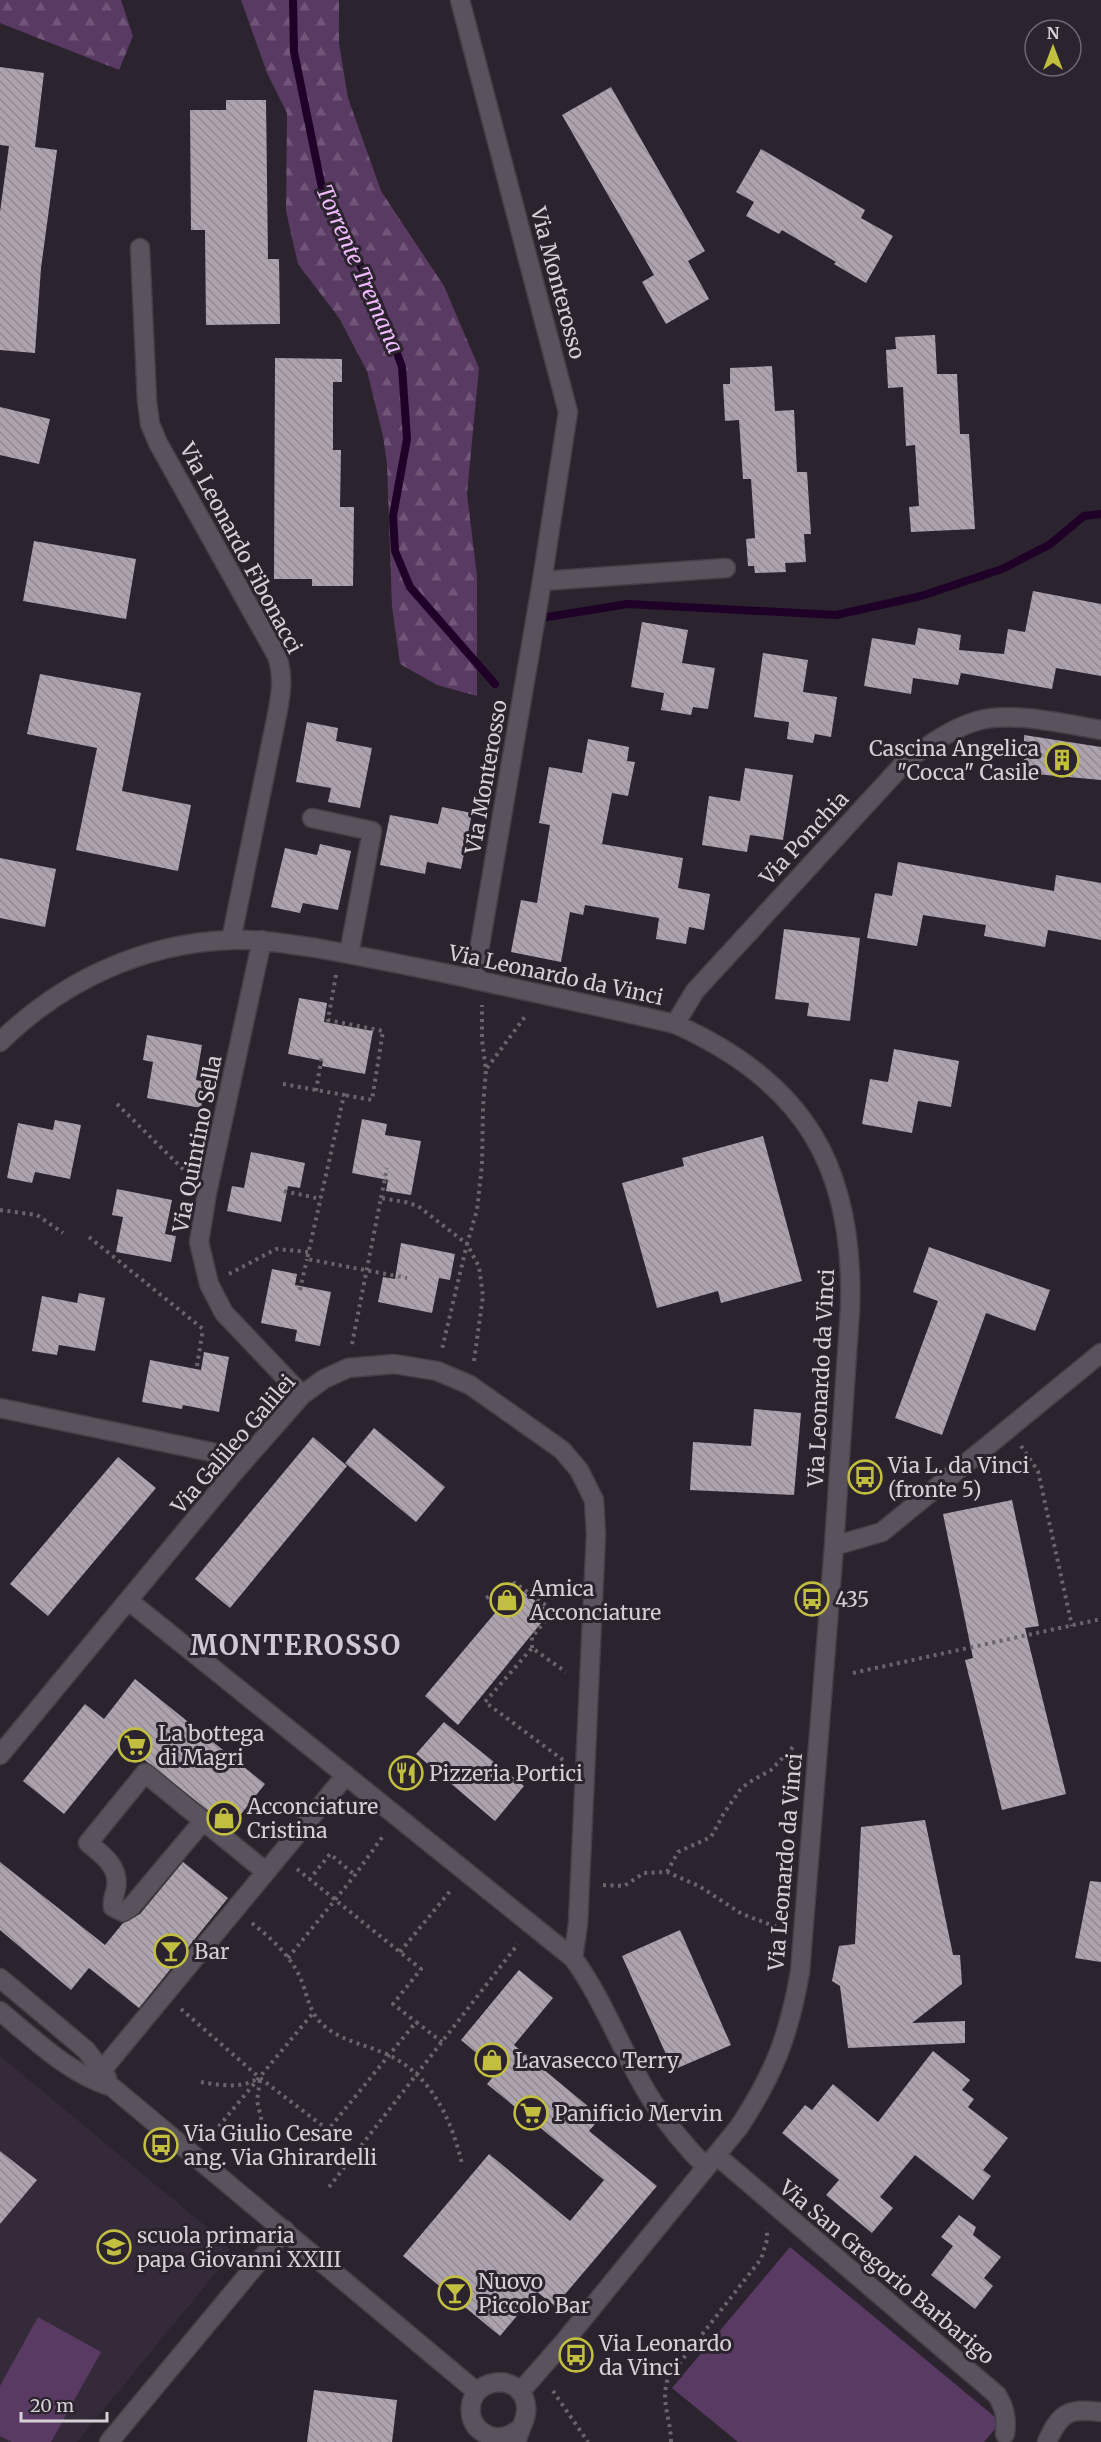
<svg xmlns="http://www.w3.org/2000/svg" width="1101" height="2442" viewBox="0 0 1101 2442" font-family="Merriweather,serif">
<defs>
<pattern id="forest-firs" width="22" height="20" patternUnits="userSpaceOnUse" patternTransform="scale(1.5)"><rect width="22" height="20" fill="#593a62"/><path d="M5 1l3.5 6h-7zM16 11l3.5 6h-7z" fill="#705578"/></pattern>
<pattern id="building-back-hatch" width="6" height="6" patternUnits="userSpaceOnUse" patternTransform="scale(1.5)"><rect width="6" height="6" fill="#ada3af"/><path d="M-1 5l2 2M0 0l6 6M5-1l2 2" fill="none" stroke="#928a93"/></pattern>
</defs>
<rect width="100%" height="100%" fill="#2b232d"/>
<path fill="#352a39" d="M0,2056L227,2244L229,2250L227,2259L77,2442H0Z"/>
<path fill="url(#forest-firs)" d="M0,0H121L133,36L119,70L0,23Z
M241,0H339V43L348,98L381,191L444,286L479,368L467,494L477,576V696L437,685L400,664L392,607L387,464L383,436L367,371L339,318L298,264L286,211L287,113L267,73Z"/>
<path fill="#593a62" d="M790,2247L1001,2422L984,2442H738L672,2388Z
M38,2317L101,2352L51,2442H12L0,2436V2386Z"/>
<g fill="none" stroke-linecap="round" stroke-linejoin="round">
<path stroke="#1f0128" stroke-width="8" d="M293,0L294,52L322,188L379,303L402,367L407,439L393,516L395,551L410,587L495,684
M535,619L628,604L836,615L921,596L1002,569L1049,545L1084,516L1101,514"/>
</g>
<path fill="url(#building-back-hatch)" d="M0,67L44,73L35,147L57,150L41,268L35,353L0,350V212L9,146L0,145Z
M611,87L705,251L688,261L709,299L666,324L642,282L654,275L562,115Z
M226,100H266L268,259H279L280,324L206,325L205,230H191L190,110H226Z
M761,149L865,210L861,218L893,236L866,283L834,264L836,262L782,230L779,234L746,216L754,202L736,192Z
M935,335L937,374H957L960,434H969L975,529L911,532L909,507L919,506L915,445L906,446L903,387L888,388L886,350L896,349L895,337Z
M275,358L342,359V382H333V450H341L340,507H354L353,586H312V579H274Z
M772,366L775,411L794,410L797,472H807L811,534H804L806,562L785,563L786,572L755,573L754,566H748L746,539L755,538L751,479H743L739,420L725,421L723,384H730V368Z
M0,407L50,419L39,464L0,455Z
M34,541L136,559L126,619L23,601Z
M1033,591L1101,604V676L1056,668L1052,689L961,673L958,685L913,678L911,694L864,686L872,638L915,645L918,628L961,635L959,650L1004,654L1008,629L1025,632Z
M642,622L688,630L682,663L715,668L708,709L693,707L691,715L661,710L664,693L631,687Z
M763,653L808,660L803,692L837,697L831,737L815,734L813,743L787,739L789,722L754,717Z
M40,674L141,693L122,791L191,805L178,871L76,850L97,748L27,734Z
M307,722L338,728L336,741L372,748L360,808L328,802L331,788L296,782Z
M1024,735L1101,747V780L1024,773Z
M588,739L629,747L627,761L635,762L628,796L612,793L602,844L683,858L678,888L710,894L704,930L689,927L686,944L656,939L659,918L585,905L583,915L570,912L561,962L511,952L521,900L537,903L550,825L539,823L549,767L582,773Z
M745,768L793,775L783,840L750,835L747,852L702,845L709,796L740,801Z
M442,807L472,813L461,869L427,862L425,874L380,865L390,815L438,824Z
M320,844L351,851L338,910L303,903L300,913L271,907L285,848L317,855Z
M0,858L56,869L45,927L0,918Z
M898,862L1054,891L1056,875L1101,883V940L1048,930L1045,947L984,936L986,925L923,915L917,946L867,938L875,893L892,896Z
M784,929L860,938L850,1021L807,1016L809,1003L775,999Z
M299,998L327,1003L324,1022L373,1031L365,1074L322,1066L323,1061L288,1054Z
M147,1035L202,1045L196,1080L206,1082L201,1108L147,1098L153,1062L143,1060Z
M894,1049L959,1061L951,1107L918,1101L912,1133L862,1124L870,1079L888,1082Z
M362,1119L387,1124L385,1135L421,1141L411,1195L386,1191L388,1180L352,1173Z
M55,1120L81,1125L70,1179L35,1172L32,1183L7,1178L18,1123L53,1130Z
M763,1136L802,1281L721,1303L718,1291L657,1308L622,1183L684,1166L682,1158Z
M251,1152L305,1163L300,1188L288,1186L281,1222L227,1211L232,1186L244,1188Z
M117,1189L172,1200L165,1234L176,1236L171,1262L116,1252L123,1217L112,1215Z
M401,1243L455,1254L450,1280L439,1278L432,1313L378,1302L383,1277L395,1279Z
M929,1247L1050,1290L1035,1331L986,1313L942,1435L895,1418L938,1301L913,1292Z
M272,1269L297,1274L295,1285L331,1292L320,1346L295,1341L297,1330L261,1323Z
M79,1293L105,1298L95,1351L59,1345L57,1355L32,1351L42,1296L77,1303Z
M204,1352L229,1357L219,1412L183,1405L182,1409L142,1402L150,1360L201,1370Z
M754,1409L801,1413L794,1495L690,1490L693,1442L751,1446Z
M374,1428L445,1487L416,1522L345,1463Z
M313,1437L347,1466L230,1608L195,1579Z
M118,1457L156,1488L48,1616L10,1584Z
M1012,1500L1039,1626L1025,1628L1066,1794L1002,1810L965,1660L973,1658L943,1514Z
M517,1587L550,1612L458,1725L425,1696Z
M135,1679L265,1784L230,1828L122,1742L64,1814L23,1781L85,1704L104,1719Z
M444,1722L524,1786L495,1821L416,1754Z
M925,1820L953,1955H960L962,1984L912,2023L965,2021V2043L848,2048L840,1986L832,1981L839,1946L855,1944L861,1827Z
M0,1862L105,1945L123,1923L140,1914L183,1862L228,1898L139,2008L89,1968L71,1990L0,1930Z
M1090,1881L1101,1882V1962L1075,1958Z
M680,1930L731,2045L673,2070L622,1956Z
M519,1970L553,1998L514,2045L601,2117L589,2131L657,2186L555,2306L537,2292L500,2336L403,2256L489,2154L570,2221L604,2180L487,2084L498,2071L461,2040Z
M933,2051L970,2080L962,2090L974,2099L968,2107L1008,2138L983,2170L991,2176L973,2200L915,2155L880,2197L893,2208L872,2233L826,2195L839,2180L782,2133L805,2105L812,2110L833,2084L878,2122Z
M0,2151L37,2180L0,2224Z
M959,2215L976,2227L973,2235L1001,2257L984,2278L993,2286L975,2309L931,2275L953,2246L941,2237Z
M314,2390L397,2400L392,2442H307Z"/>
<g fill="none" stroke-linecap="round" stroke-linejoin="round">
<defs>
<path id="minor" d="M460,0L568,412L542,581L474,980
M140,248L147,401L150,424L158,443L277,656C284,677 281,694 277,715L231,940
M542,581L726,568
M312,818L372,831L349,954
M262,940L207,1193L199,1242L209,1284L224,1313L302,1395
M675,1024L695,991L909,758C930,745 952,728 977,721C1012,711 1065,724 1101,730
M0,1042C62,981 143,943 231,940C259,939 288,944 316,948C361,956 405,965 449,974C525,991 600,1006 675,1024C805,1082 855,1168 850,1309L834,1546L800,1972C789,2035 774,2074 739,2127L564,2342L520,2392
M0,1408L216,1453L236,1470
M834,1546L882,1532L1101,1353
M129,1601L573,1958C605,2002 622,2053 651,2099C667,2124 686,2147 706,2167
M0,1755L236,1470L302,1395L324,1379L348,1368L394,1364L437,1371L470,1385L562,1450L579,1470L594,1500L596,1534L578,1924L573,1958
M204,1820L131,1907L123,1912L113,1907C112,1898 115,1895 116,1888C120,1867 102,1854 88,1843L145,1773L266,1872
M0,1978L86,2050L107,2078
M0,2011C35,2040 68,2073 112,2087L477,2392
M103,2069L346,1775
M716,2155L997,2395C1005,2409 1007,2418 1005,2434
M109,2442L285,2230
M517,2442C518,2430 528,2419 526,2406C522,2370 466,2377 471,2414C472,2422 477,2429 484,2433C495,2441 508,2437 518,2430
M1047,2442C1060,2412 1069,2408 1101,2412"/>
</defs>
<use href="#minor" stroke="#454047" stroke-width="21"/>
<path stroke="#6b646d" stroke-width="4" stroke-dasharray="3 4.5" stroke-linecap="butt" d="M336,975L328,1020L383,1031L372,1100L344,1095
M487,1068L527,1014
M283,1084L344,1095L307,1259L407,1278
M316,1091L322,1055
M117,1104L187,1173
M284,1191L321,1199
M381,1198L387,1168
M0,1210L37,1215L63,1233
M89,1237L203,1329L206,1327
M229,1274L276,1249L309,1252
M300,1290L307,1259
M352,1344L381,1198L405,1202L418,1206L467,1244L442,1349
M474,1361L483,1296L479,1267L467,1244L477,1210L482,1165L483,1107L486,1070L482,1040V1005
M197,1366L203,1329
M1021,1446L1038,1471L1072,1626
M486,1598L515,1583L551,1609V1614L532,1637V1648
M853,1673L1101,1619
M563,1760L485,1702L532,1648L566,1672
M297,1869L421,1969L393,2004L416,2022
M667,1872L678,1852L711,1837L724,1813L740,1790L748,1783L771,1770L794,1746
M309,1880L330,1854L355,1875
M603,1885L624,1886L644,1873L667,1872L699,1886L742,1914L774,1926L782,1927
M252,1923C272,1939 293,1958 302,1982C308,1998 309,2010 321,2023C337,2039 359,2043 379,2051C428,2069 451,2116 462,2164
M400,1952L451,1890
M288,1958L355,1875L383,1836
M181,2009L260,2078L328,2130L416,2022L442,2042
M260,2080L257,2101L265,2135
M201,2082C219,2085 240,2089 257,2079
M209,2138L313,2013
M329,2187L518,1944
M553,2391L588,2442
M671,2442C671,2418 660,2403 668,2378L761,2259L767,2240V2228"/>
<use href="#minor" stroke="#5a525c" stroke-width="18"/>
</g>
<defs>
<symbol id="building-ring" viewBox="-11 -11 22 22"><circle r="9.5" fill="#2b232d" stroke="#c1be40" stroke-width="1.5"/><path d="M-4-6H4V6H1V3H-1V6H-4ZM-2.5-4.3h1.7v1.8h-1.7ZM.8-4.3h1.7v1.8H.8ZM-2.5-1h1.7V.8h-1.7ZM.8-1h1.7V.8H.8Z" fill="#c1be40"/></symbol>
<symbol id="bus-ring" viewBox="-11 -11 22 22"><circle r="9.5" fill="#2b232d" stroke="#c1be40" stroke-width="1.5"/><path d="M-5-6H5V4H4V6H2V4H-2V6H-4V4H-5ZM-3.5-4V0h7V-4ZM-3.5 1.2v1.5H-2V1.2ZM2 1.2v1.5H3.5V1.2Z" fill="#c1be40"/></symbol>
<symbol id="shop-ring" viewBox="-11 -11 22 22"><circle r="9.5" fill="#2b232d" stroke="#c1be40" stroke-width="1.5"/><path d="M-5-2.5h2.3a2.7 3.5 0 0 1 5.4 0H5L5.5 6h-11ZM-1.5-2.5h3a1.5 2.3 0 0 0-3 0Z" fill="#c1be40"/></symbol>
<symbol id="supermarket-ring" viewBox="-11 -11 22 22"><circle r="9.5" fill="#2b232d" stroke="#c1be40" stroke-width="1.5"/><path d="M-6-5.5h2.5l.6 2H6L4.5 2H-2.5L-4.4-4H-6ZM-1.5 3.2a1.3 1.3 0 1 0 .1 0ZM3 3.2a1.3 1.3 0 1 0 .1 0Z" fill="#c1be40"/></symbol>
<symbol id="restaurant-ring" viewBox="-11 -11 22 22"><circle r="9.5" fill="#2b232d" stroke="#c1be40" stroke-width="1.5"/><path d="M-5-6h1v4h1v-4h1v4h1v-4h1v5L-1.5 .5V6h-2V.5L-5-1ZM5-6V6H3V1.5H1.5Q1.5-4 5-6Z" fill="#c1be40"/></symbol>
<symbol id="bar-ring" viewBox="-11 -11 22 22"><circle r="9.5" fill="#2b232d" stroke="#c1be40" stroke-width="1.5"/><path d="M-6-5H6L.8 .8V4.5H3.5V6h-7V4.5H-.8V.8Z" fill="#c1be40"/></symbol>
<symbol id="school-ring" viewBox="-11 -11 22 22"><circle r="9.5" fill="#2b232d" stroke="#c1be40" stroke-width="1.5"/><path d="M0-5L7-2L0 1L-7-2ZM-4 1L0 2.5L4 1V4Q0 6-4 4Z" fill="#c1be40"/></symbol>
</defs>
<g fill-rule="evenodd">
<use href="#building-ring" x="1043" y="741" width="38" height="38"/>
<use href="#bus-ring" x="846" y="1458" width="38" height="38"/>
<use href="#bus-ring" x="793" y="1580" width="38" height="38"/>
<use href="#shop-ring" x="488" y="1581" width="38" height="38"/>
<use href="#supermarket-ring" x="116" y="1726" width="38" height="38"/>
<use href="#restaurant-ring" x="387" y="1754" width="38" height="38"/>
<use href="#shop-ring" x="205" y="1799" width="38" height="38"/>
<use href="#bar-ring" x="152" y="1932" width="38" height="38"/>
<use href="#shop-ring" x="473" y="2041" width="38" height="38"/>
<use href="#supermarket-ring" x="512" y="2094" width="38" height="38"/>
<use href="#bus-ring" x="142" y="2126" width="38" height="38"/>
<use href="#school-ring" x="95" y="2228" width="38" height="38"/>
<use href="#bar-ring" x="436" y="2274" width="38" height="38"/>
<use href="#bus-ring" x="557" y="2336" width="38" height="38"/>
</g>
<g text-anchor="middle" dominant-baseline="central" stroke-width="6" stroke-linejoin="round" paint-order="stroke">
<g font-size="21" fill="#d5d0d6" stroke="#2b232d">
<text transform="translate(558 283) rotate(75)">Via Monterosso</text>
<text transform="translate(241 548) rotate(62)">Via Leonardo Fibonacci</text>
<text transform="translate(486 777) rotate(-80)">Via Monterosso</text>
<text transform="translate(804 838) rotate(-47)">Via Ponchia</text>
<text transform="translate(556 975) rotate(12)">Via Leonardo da Vinci</text>
<text transform="translate(197 1144) rotate(-79)">Via Quintino Sella</text>
<text transform="translate(821 1378) rotate(-87)">Via Leonardo da Vinci</text>
<text transform="translate(233 1444) rotate(-49)">Via Galileo Galilei</text>
<text transform="translate(785 1862) rotate(-85)">Via Leonardo da Vinci</text>
<text transform="translate(887 2272) rotate(40)">Via San Gregorio Barbarigo</text>
</g>
<g font-size="21" fill="#d5d0d6" stroke="#2b232d" text-anchor="start">
<text x="1039" y="748" text-anchor="end">Cascina Angelica<tspan x="1039" dy="24">"Cocca" Casile</tspan></text>
<text x="888" y="1465">Via L. da Vinci<tspan x="888" dy="24">(fronte 5)</tspan></text>
<text x="530" y="1588">Amica<tspan x="530" dy="24">Acconciature</tspan></text>
<text x="835" y="1599">435</text>
<text x="158" y="1733">La bottega<tspan x="158" dy="24">di Magri</tspan></text>
<text x="429" y="1773">Pizzeria Portici</text>
<text x="247" y="1806">Acconciature<tspan x="247" dy="24">Cristina</tspan></text>
<text x="194" y="1951">Bar</text>
<text x="515" y="2060">Lavasecco Terry</text>
<text x="554" y="2113">Panificio Mervin</text>
<text x="184" y="2133">Via Giulio Cesare<tspan x="184" dy="24">ang. Via Ghirardelli</tspan></text>
<text x="137" y="2235">scuola primaria<tspan x="137" dy="24">papa Giovanni XXIII</tspan></text>
<text x="478" y="2281">Nuovo<tspan x="478" dy="24">Piccolo Bar</tspan></text>
<text x="599" y="2343">Via Leonardo<tspan x="599" dy="24">da Vinci</tspan></text>
</g>
<g font-size="22" font-style="italic" fill="#efbbfe" stroke="#2b232d">
<text transform="translate(360 269) rotate(66)">Torrente Tremana</text>
</g>
<g font-size="27" font-weight="bold" letter-spacing="1.5" fill="#d1c7d4" stroke="#2b232d">
<text x="296" y="1645">MONTEROSSO</text>
</g>
</g>
<g transform="translate(1053 48)"><circle r="28" fill="#2b232d" stroke="#6f6871" stroke-width="1.5"/>
<path d="M0-4.5L10 22L0 15L-10 22Z" fill="#c1be40"/>
<text y="-9" font-size="16" font-weight="bold" text-anchor="middle" fill="#d5d0d6">N</text>
</g>
<path d="M21 2412v9h86v-9" fill="none" stroke="#d5d0d6" stroke-width="3"/>
<text x="30" y="2412" font-size="18" fill="#d5d0d6" stroke="#2b232d" stroke-width="4.5" paint-order="stroke">20 m</text>
</svg>
